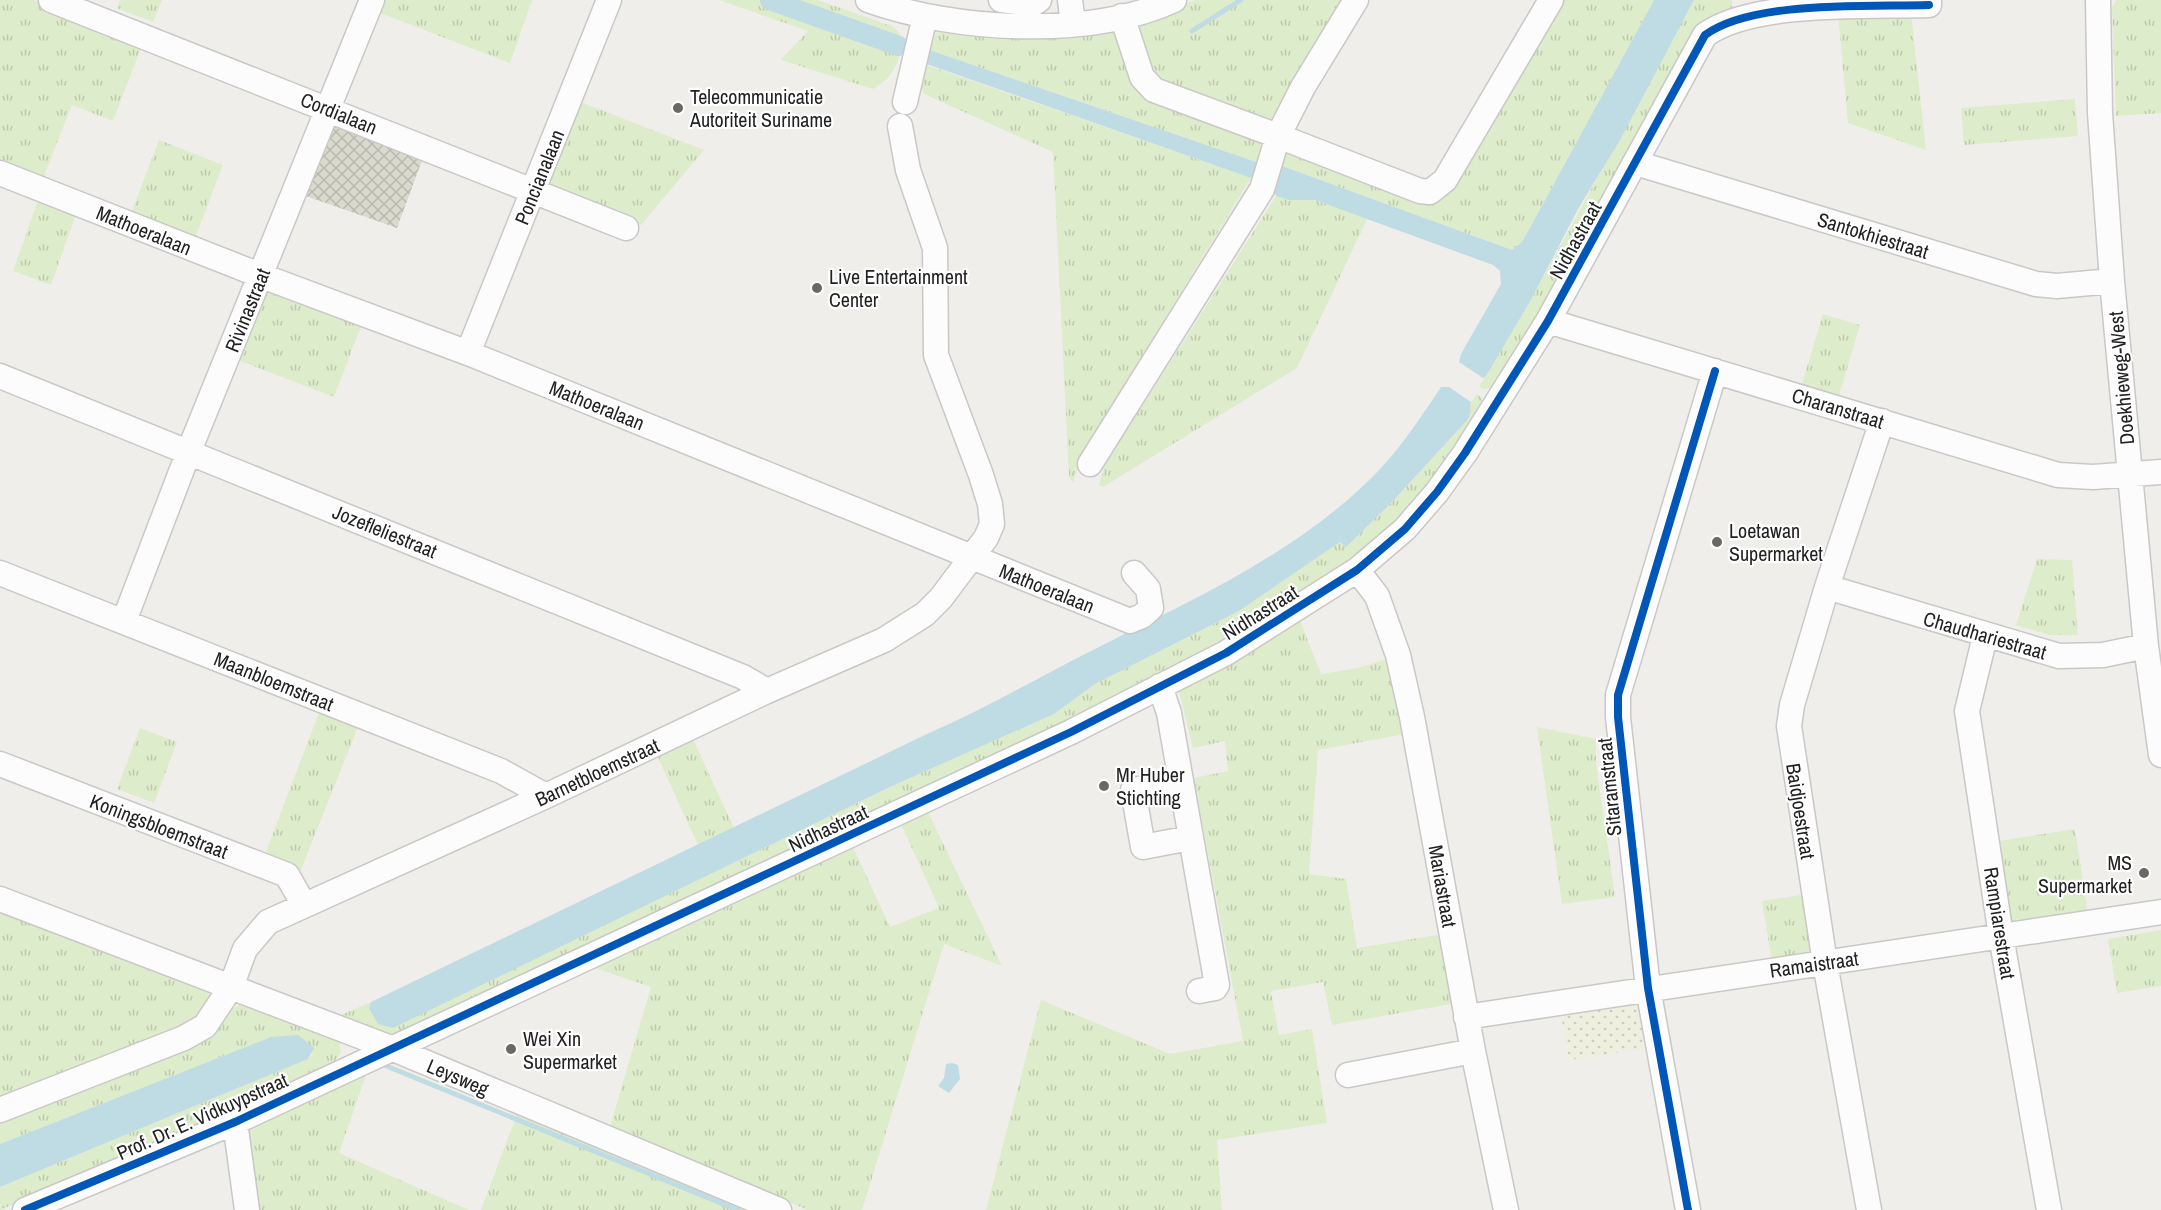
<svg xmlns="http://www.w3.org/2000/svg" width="2161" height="1210" viewBox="0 0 2161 1210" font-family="'Archivo Narrow',sans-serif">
<defs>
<pattern id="construction-cross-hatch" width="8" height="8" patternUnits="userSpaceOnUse" patternTransform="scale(1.5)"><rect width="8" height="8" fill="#d9d9cd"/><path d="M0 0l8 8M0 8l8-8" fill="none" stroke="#babab0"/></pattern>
<pattern id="farmland-dots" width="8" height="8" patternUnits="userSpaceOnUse" patternTransform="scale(1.5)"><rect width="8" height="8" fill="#efefdf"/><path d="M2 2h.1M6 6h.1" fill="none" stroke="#cdcdbf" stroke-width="1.8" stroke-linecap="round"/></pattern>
<pattern id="grass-tufts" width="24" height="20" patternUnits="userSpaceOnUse" patternTransform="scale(1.5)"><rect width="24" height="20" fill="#ddeccb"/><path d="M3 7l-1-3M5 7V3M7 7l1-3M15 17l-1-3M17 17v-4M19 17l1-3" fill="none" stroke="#bdcaae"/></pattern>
</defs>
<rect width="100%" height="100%" fill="#f0eeeb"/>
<path fill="url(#construction-cross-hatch)" d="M343,123L424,155L397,228L303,195L333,125Z"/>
<path fill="url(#farmland-dots)" d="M1636,996L1653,1047L1569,1060L1560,1009Z"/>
<path fill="url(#grass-tufts)" d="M0,0H33L143,43L113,121L72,105L42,181L0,165Z
M120,0H162L153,22L117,8Z
M379,0H532L510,63L375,11Z
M719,0H818L894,27L903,38C900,60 894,78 873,89L781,60L808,31Z
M1195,0H1351L1278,125L1150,80L1134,27L1139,22Z
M1561,0H1654L1532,224L1522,242L1512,250L1282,166L1290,146L1431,202L1439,201L1445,196Z
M1694,0H1732V10L1615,185L1496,387L1484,389L1479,387L1532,298Z
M2117,0H2161V113L2116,116L2112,7Z
M1838,13H1911L1926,150L1848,123Z
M940,31C1003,38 1057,38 1119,31L1132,72L1266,138L1256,162L929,50L933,36Z
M924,64L1251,178L1086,447L1073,482L1069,477L1053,152L924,94L918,78Z
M2075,99L2078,136L1964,145L1961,108Z
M578,101L704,150L641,225L555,190L547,181Z
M159,140L223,165L194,241L130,216Z
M1276,196L1289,200H1315L1367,219L1297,368L1103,487L1099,485L1105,465Z
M39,197L77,211L51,285L13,271Z
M271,289L363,321L334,397L235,359L265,292Z
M1823,314L1860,325L1838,399L1801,387Z
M1477,394L1482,398L1483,410L1428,487L1387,533L1343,568L1143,686L393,1038L334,1018L371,1002L369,1008L394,1027L890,787L1054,714L1095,684L1239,611L1340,542L1346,546L1392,502L1469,418L1471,402Z
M2037,559L2072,560L2078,635H2049L2016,625Z
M1299,618L1321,674L1358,668L1393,657L1406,734L1318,750L1309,874L1346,879L1357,948L1443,934L1457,1003L1332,1025L1323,982L1271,991L1279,1035L1312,1029L1327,1123L1217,1140L1222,1210H986L1041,1000L1170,1054L1243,1041L1194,778L1228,771L1225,741L1193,748L1178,687Z
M321,707L360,722L298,877L264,857Z
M1537,727L1596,739V763L1615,897L1562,904Z
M140,728L177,742L154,803L117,789Z
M692,737L734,828L698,845L656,753Z
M928,812L1002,966L944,944L862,1210H808L609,1130L651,987L592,967L852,845L890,927L939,908L901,824Z
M2075,829L2088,915L2010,926L1992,842Z
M1808,894L1817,953L1772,962L1762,901Z
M0,908L208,988L212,1001L187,1028L0,1100Z
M2161,930V986L2117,993L2108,939Z
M246,1003L339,1040L341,1052L334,1062L291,1089L0,1210V1187L308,1059L313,1053L271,1037L0,1144V1122L126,1073L205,1037L231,1010L238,1005Z
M366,1075L339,1153L469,1210H253L247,1127Z
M517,1114L760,1210H481Z"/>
<path fill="#bfdbe3" d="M1654,0H1694L1620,140L1578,209L1532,298L1486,376L1483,378L1459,362L1461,354L1501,284L1500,271L1493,265L1315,200H1289L1276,196L1273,188L1282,166L1512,250L1522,242L1532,224Z
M929,50L1256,162L1257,166L1251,178L924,63L926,52Z
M1441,387H1449L1471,402L1469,418L1392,502L1346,547L1340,542L1239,611L1095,684L1054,714L890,787L393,1028L378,1024L369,1008L371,1002L929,733C985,709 1037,678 1091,651C1193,599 1302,552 1382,467C1404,443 1423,414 1441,387Z
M298,1035L314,1048L308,1059L0,1187V1144L271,1037Z
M952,1063L958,1065L960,1079L949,1093L938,1086L944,1078L946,1064Z"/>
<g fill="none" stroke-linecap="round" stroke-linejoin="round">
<path stroke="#bfdbe3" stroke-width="5" d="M1192,31L1241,0
M379,1063L738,1210"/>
<path stroke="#bfdbe3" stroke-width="20" d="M770,0L899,46"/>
<defs>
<path id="minor" d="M51,0L626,228
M868,0C954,31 1089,39 1174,0
M1001,0L1033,4L1039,0
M1070,0L1073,24
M2098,0L2100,113L2112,281L2146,646L2161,755
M1122,16L1142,77L1154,90L1278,136L1303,87L1356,0
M905,102L925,16
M1636,163L2036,284L2057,286L2112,281
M0,173L262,276L468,353L1130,621L1142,616L1151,608L1148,589L1134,573
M1548,321L2058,475L2093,477L2161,472
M468,353L609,0
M0,376L743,677L767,691
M1090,464L1262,189L1278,136L1420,191L1430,192L1445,180L1551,0
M1357,570L1377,596L1398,655L1412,717L1473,1051L1506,1210
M0,573L501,771L546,796
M1827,587L2059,656L2103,655L2146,646
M124,621L189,451L372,0
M1985,636L1967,711L2001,936L2049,1210
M1160,686L1169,713L1217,985L1215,988L1199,991
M0,764L287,875L304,905
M1180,782L1133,790L1143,847L1190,838
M0,899L391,1048L779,1210
M1466,1017L2161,912
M1348,1075L1473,1051
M0,1110L184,1038L205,1026L231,987L245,949L268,922L546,796L767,691L884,640L925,614L941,598L986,538L992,524L990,504L981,475L936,355L935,248L908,170L900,126
M235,1122L247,1210
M25,1210L235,1122L1071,732L1226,653L1357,570L1405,529L1437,492L1465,453L1548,321L1705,35C1753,0 1869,7 1929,5V0
M1688,1210L1648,988L1618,717V695L1715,371
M1869,1210L1825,963L1789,726L1792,705L1827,587L1882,421"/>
</defs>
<use href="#minor" stroke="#c9c8c7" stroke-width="27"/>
<use href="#minor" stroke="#fdfcfc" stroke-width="24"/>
<defs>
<path id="cycleway" d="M25,1210L235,1122L1071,732L1226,653L1357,570L1405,529L1437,492L1465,453L1548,321L1705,35C1753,0 1869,7 1929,5
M1688,1210L1648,988L1618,717V695L1715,371"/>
</defs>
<use href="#cycleway" stroke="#fff" stroke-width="11"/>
<use href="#cycleway" stroke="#0057b8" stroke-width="8"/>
</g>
<g fill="#6a6968" stroke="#fff" stroke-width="2">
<circle cx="678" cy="108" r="6"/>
<circle cx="817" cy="288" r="6"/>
<circle cx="1717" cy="542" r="6"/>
<circle cx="1104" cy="786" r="6"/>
<circle cx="2144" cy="873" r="6"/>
<circle cx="511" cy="1049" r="6"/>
</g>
<g text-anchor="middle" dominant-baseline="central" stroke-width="4.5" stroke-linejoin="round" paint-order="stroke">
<g font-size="20" fill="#222" stroke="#fff" text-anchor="start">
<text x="690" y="96">Telecommunicatie<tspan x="690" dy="23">Autoriteit Suriname</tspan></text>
<text x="829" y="276">Live Entertainment<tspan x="829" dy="23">Center</tspan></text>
<text x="1729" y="530">Loetawan<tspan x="1729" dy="23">Supermarket</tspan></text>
<text x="1116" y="774">Mr Huber<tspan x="1116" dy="23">Stichting</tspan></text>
<text x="2132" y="862" text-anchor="end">MS<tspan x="2132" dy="23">Supermarket</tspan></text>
<text x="523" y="1038">Wei Xin<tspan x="523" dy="23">Supermarket</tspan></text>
</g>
<g font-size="20" fill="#222" stroke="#fff">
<text transform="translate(339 113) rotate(22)">Cordialaan</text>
<text transform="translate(539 177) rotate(-68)">Poncianalaan</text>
<text transform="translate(144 230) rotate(22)">Mathoeralaan</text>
<text transform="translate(1873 235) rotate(17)">Santokhiestraat</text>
<text transform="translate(1575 240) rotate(-61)">Nidhastraat</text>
<text transform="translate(247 310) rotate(-68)">Rivinastraat</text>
<text transform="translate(2121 378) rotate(-95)">Doekhieweg-West</text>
<text transform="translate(597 405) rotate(22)">Mathoeralaan</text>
<text transform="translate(1838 408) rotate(17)">Charanstraat</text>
<text transform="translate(385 531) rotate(22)">Jozefleliestraat</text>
<text transform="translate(1047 588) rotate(22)">Mathoeralaan</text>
<text transform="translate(1260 612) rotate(-32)">Nidhastraat</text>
<text transform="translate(1985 635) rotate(16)">Chaudhariestraat</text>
<text transform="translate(274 681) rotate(22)">Maanbloemstraat</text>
<text transform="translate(597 772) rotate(-25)">Barnetbloemstraat</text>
<text transform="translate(1609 787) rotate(-96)">Sitaramstraat</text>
<text transform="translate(1801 811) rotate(81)">Baidjoestraat</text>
<text transform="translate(159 826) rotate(21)">Koningsbloemstraat</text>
<text transform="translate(828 828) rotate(-25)">Nidhastraat</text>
<text transform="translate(1443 886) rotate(80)">Mariastraat</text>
<text transform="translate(2000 923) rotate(81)">Rampiarestraat</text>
<text transform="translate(1814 964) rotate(-8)">Ramaistraat</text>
<text transform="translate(458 1077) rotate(23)">Leysweg</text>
<text transform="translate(202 1116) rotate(-24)">Prof. Dr. E. Vidkuypstraat</text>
</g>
</g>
</svg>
